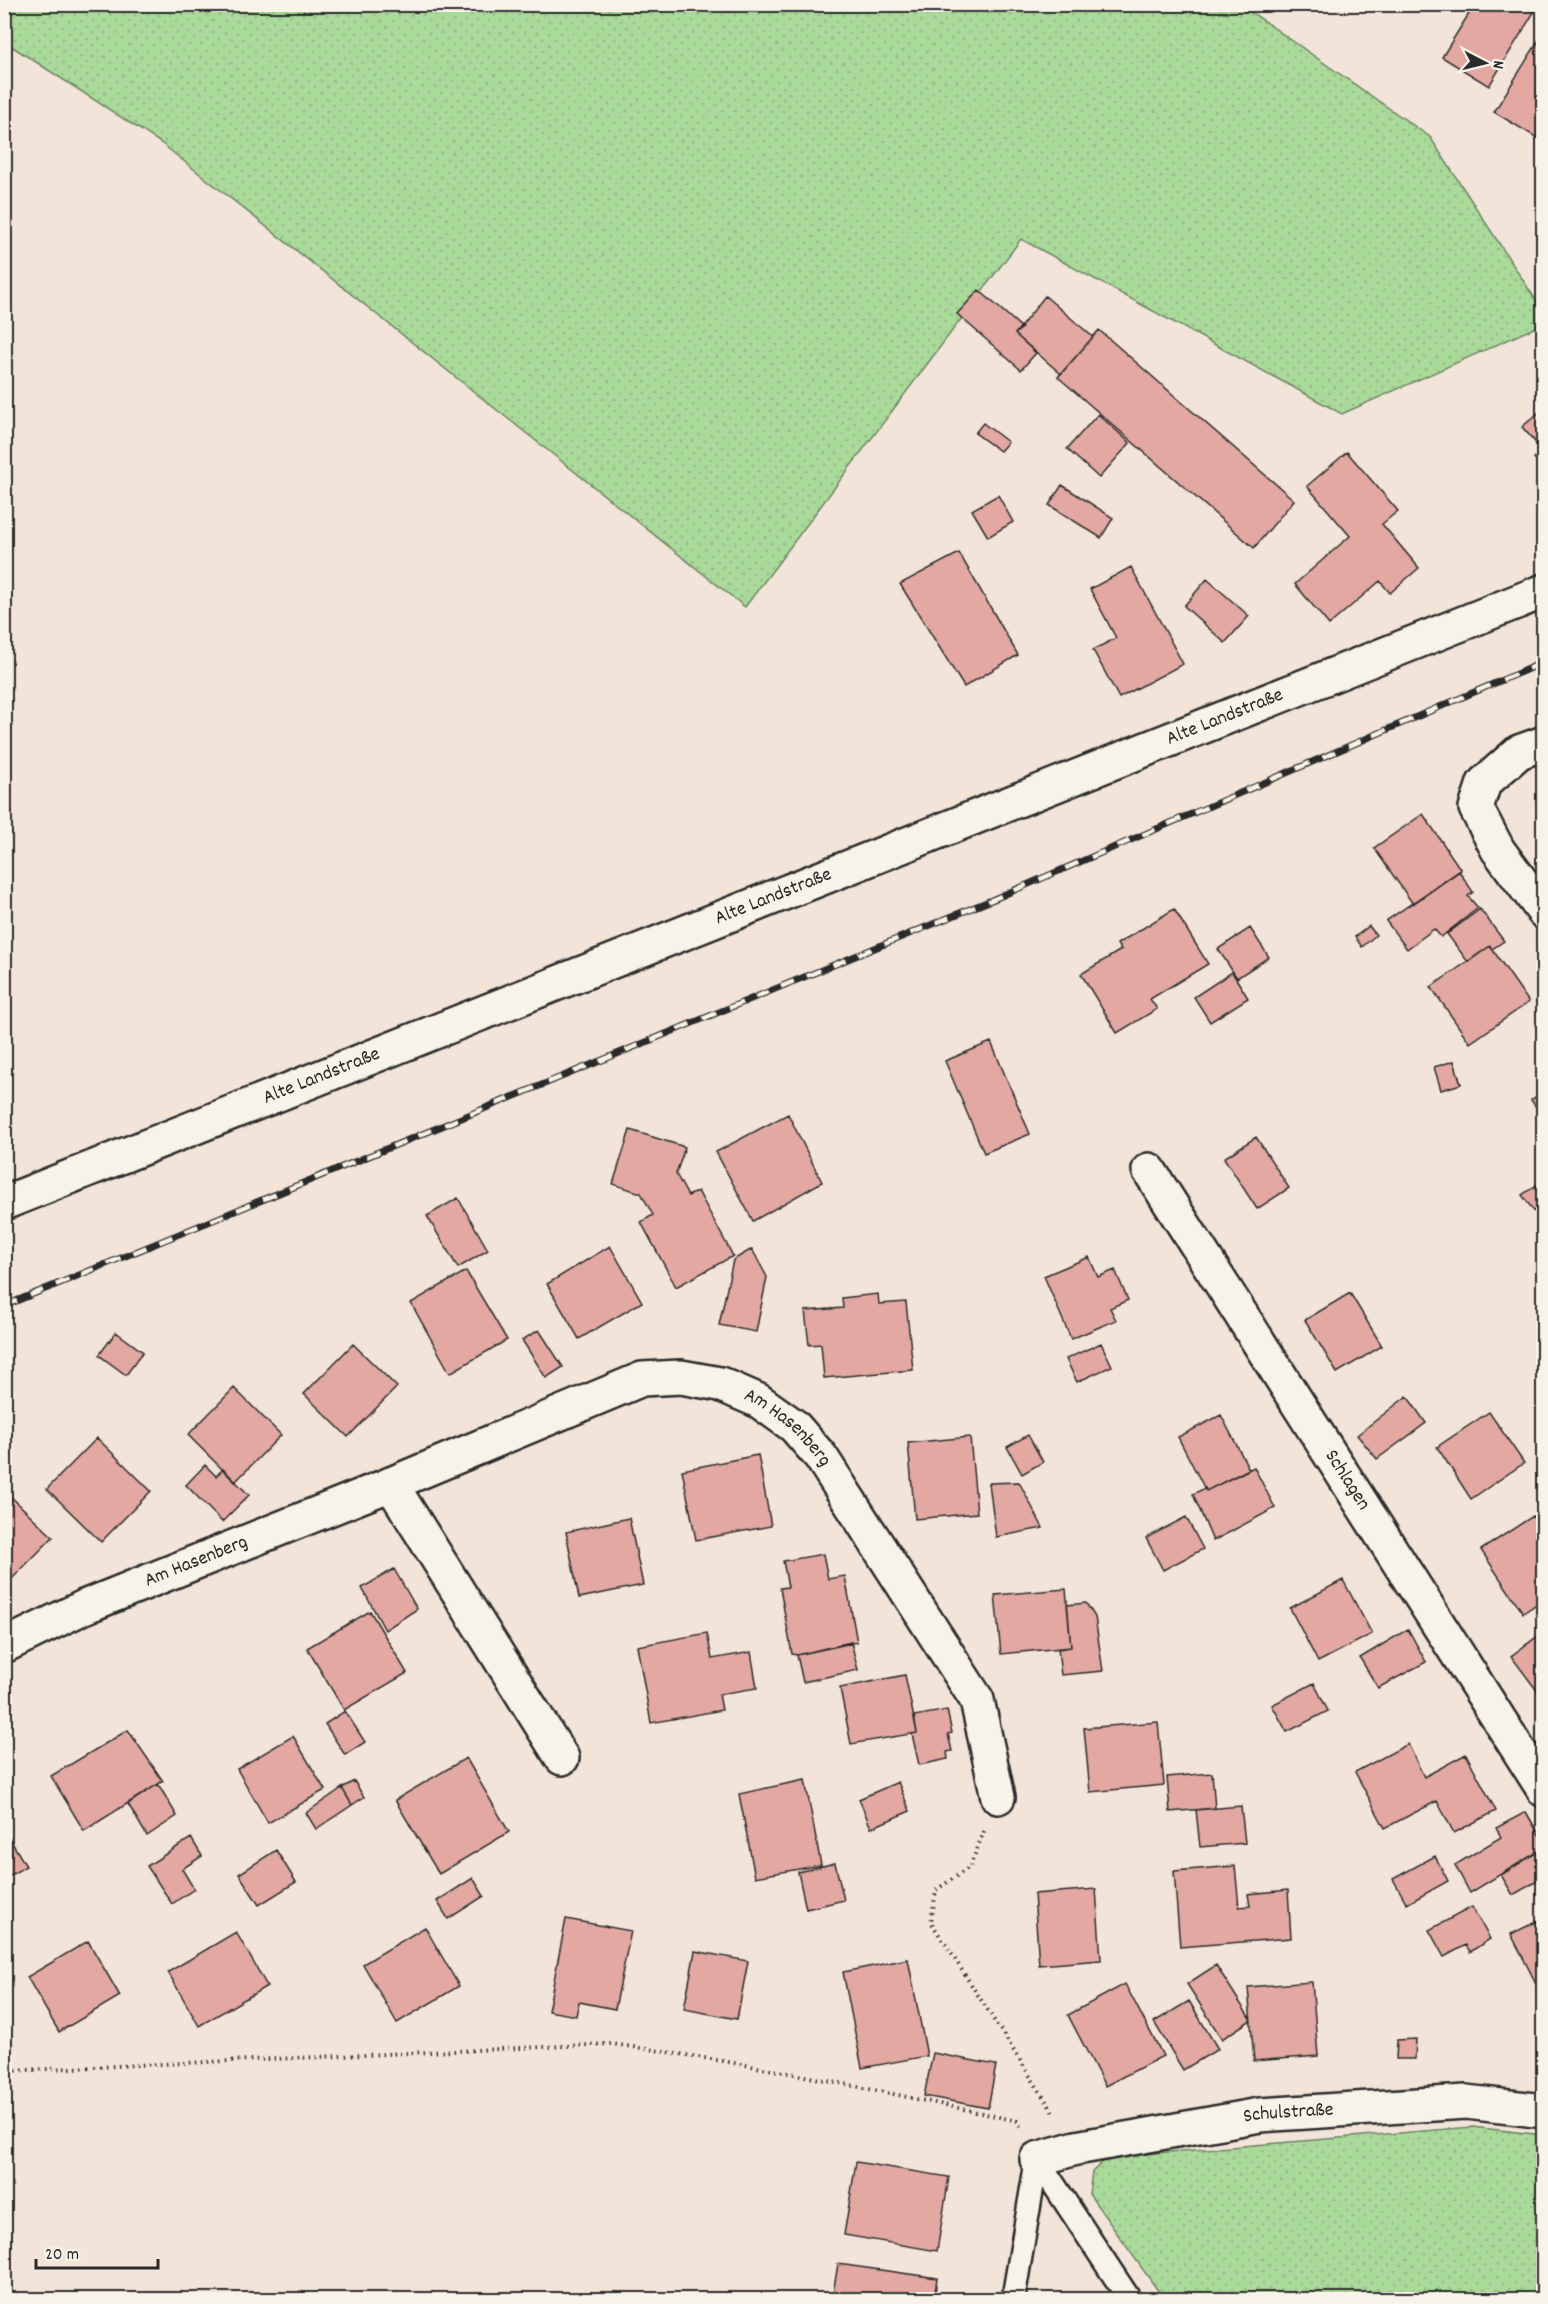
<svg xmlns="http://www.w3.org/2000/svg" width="1548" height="2304" viewBox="0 0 1548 2304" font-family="Dekko,sans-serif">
<defs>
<pattern id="grass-dots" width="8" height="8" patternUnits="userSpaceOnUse" patternTransform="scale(1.5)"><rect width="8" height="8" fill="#aada9a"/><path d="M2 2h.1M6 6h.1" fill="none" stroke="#92bb85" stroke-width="1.8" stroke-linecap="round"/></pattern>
</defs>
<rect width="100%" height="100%" fill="#f3e4da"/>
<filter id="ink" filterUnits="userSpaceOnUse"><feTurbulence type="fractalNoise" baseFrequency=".0167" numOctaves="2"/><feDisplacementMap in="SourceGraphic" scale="12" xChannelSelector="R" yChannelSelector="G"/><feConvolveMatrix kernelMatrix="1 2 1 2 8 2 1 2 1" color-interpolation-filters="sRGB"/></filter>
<g filter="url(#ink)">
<path fill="url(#grass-dots)" stroke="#6a8262" stroke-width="1.5" d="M4,5H1241L1430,137L1543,311V324L1342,414L1021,239L745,607L161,143L5,42Z
M1472,2127L1543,2135V2299H1164L1089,2194L1092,2172L1108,2157Z"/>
<path fill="#e2a8a1" stroke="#2b2b2b" stroke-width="1.5" d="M1475,4H1539L1489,86L1442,57Z
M1544,32V142L1494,112Z
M979,290L1022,328L1015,334L1036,353L1021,370L957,314Z
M1045,296L1093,337L1061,374L1015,334Z
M1099,330L1294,500L1254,548L1058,377Z
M1544,408V469L1534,458L1543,451L1522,427Z
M1098,414L1130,443L1099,478L1067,449Z
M983,423L1008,442L1000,451L975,433Z
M1347,452L1398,511L1382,524L1419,568L1390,593L1380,581L1329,625L1295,584L1350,536L1307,486Z
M1062,485L1113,518L1101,538L1049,505Z
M998,495L1013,522L988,537L972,510Z
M959,553L1018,655L964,687L900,584Z
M1131,567L1183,664L1119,698L1093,650L1116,638L1090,589Z
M1207,579L1249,616L1225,643L1184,606Z
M1423,814L1461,870L1413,904L1374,848Z
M1459,871L1473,892L1468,896L1478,908L1441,937L1434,929L1407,949L1386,921Z
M1174,909L1208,964L1150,999L1157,1009L1117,1033L1081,974L1121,950L1117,944Z
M1480,909L1504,941L1492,949L1490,946L1468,962L1447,934Z
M1369,926L1376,935L1362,947L1355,937Z
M1250,928L1269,957L1237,978L1218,949Z
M1490,946L1529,1002L1470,1043L1431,987Z
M1232,972L1248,998L1210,1022L1194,997Z
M991,1042L1030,1134L984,1153L945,1061Z
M1454,1061L1461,1084L1441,1090L1434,1067Z
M1544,1091V1118L1531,1100Z
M788,1114L822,1182L753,1221L716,1152Z
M630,1130L685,1147L676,1174L688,1196L698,1191L733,1256L676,1287L641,1222L653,1215L641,1193L613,1184Z
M1256,1137L1289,1188L1257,1209L1224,1158Z
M1544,1180V1225L1522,1195Z
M458,1198L488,1250L458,1268L427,1216Z
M610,1246L642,1302L579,1339L547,1284Z
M752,1249L767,1277L756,1332L719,1325L733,1260Z
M1089,1257L1098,1277L1115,1270L1128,1300L1110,1308L1116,1320L1071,1339L1044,1276Z
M466,1271L507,1340L450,1373L411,1303Z
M1350,1293L1382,1346L1337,1373L1305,1320Z
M878,1294L879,1304L906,1302L913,1370L824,1378L821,1344L809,1345L805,1311L843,1308L842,1298Z
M539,1330L563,1367L546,1378L522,1340Z
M116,1332L143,1352L126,1375L99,1355Z
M1101,1343L1112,1366L1077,1382L1066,1359Z
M353,1344L397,1387L348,1437L304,1394Z
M234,1388L281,1435L235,1482L188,1435Z
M1407,1396L1426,1423L1377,1459L1357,1435Z
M1489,1412L1524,1463L1471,1499L1437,1447Z
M1221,1415L1249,1469L1206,1491L1178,1437Z
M1028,1435L1043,1462L1022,1474L1007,1447Z
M970,1437L977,1513L915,1519L908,1443Z
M97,1438L151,1491L101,1542L47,1489Z
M758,1455L771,1526L696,1540L682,1470Z
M205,1465L216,1476L223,1469L249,1495L222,1522L186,1485Z
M1254,1467L1275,1508L1213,1541L1193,1494L1205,1488L1206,1491Z
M1019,1482L1043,1528L996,1537L989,1483Z
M4,1490L53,1537L4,1587Z
M1533,1516L1544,1532V1599L1523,1613L1481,1550Z
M1186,1517L1203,1549L1163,1570L1146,1538Z
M629,1518L643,1585L579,1598L566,1532Z
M823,1554L828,1579L845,1576L857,1642L797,1655L792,1654L780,1588L788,1587L783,1561Z
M394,1569L417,1609L385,1630L362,1588Z
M1343,1580L1372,1634L1318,1662L1290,1608Z
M1066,1589L1071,1647L1001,1654L995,1595Z
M1086,1603L1095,1617L1103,1671L1061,1675L1058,1649L1071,1647L1067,1605Z
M370,1611L407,1673L344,1710L307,1648Z
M1408,1629L1426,1662L1378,1688L1360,1658Z
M707,1633L712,1659L751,1652L757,1688L719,1694L722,1710L651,1723L637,1646Z
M1542,1633L1544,1635V1700L1511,1656Z
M851,1642L858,1670L803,1682L797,1655Z
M905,1675L917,1733L851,1744L840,1688Z
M1314,1683L1328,1711L1287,1732L1272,1705Z
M947,1710L952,1733L948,1734L952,1751L947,1752L948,1759L919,1765L912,1734L917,1733L914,1716Z
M345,1711L365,1742L345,1755L325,1724Z
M1158,1722L1164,1785L1090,1792L1084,1728Z
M128,1730L163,1781L84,1831L51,1776Z
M293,1736L325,1790L268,1823L237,1769Z
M1408,1744L1424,1777L1466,1754L1496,1811L1454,1833L1437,1801L1385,1828L1355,1772Z
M466,1758L509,1832L439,1874L395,1800Z
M1212,1773L1215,1808L1170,1812L1167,1777Z
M805,1780L821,1865L755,1877L739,1794Z
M354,1781L364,1797L352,1805L342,1788Z
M898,1782L910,1811L871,1828L859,1799Z
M158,1784L177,1816L147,1836L128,1804Z
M342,1788L352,1805L316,1829L306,1813Z
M1241,1806L1245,1843L1200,1847L1196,1810Z
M1526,1812L1544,1843V1848L1470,1893L1455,1865L1501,1837L1496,1828Z
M4,1829L26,1866L4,1879Z
M191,1838L202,1856L182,1869L194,1889L172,1904L147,1866Z
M1544,1848V1877L1513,1895L1501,1875Z
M276,1850L296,1882L259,1905L239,1874Z
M1435,1856L1448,1881L1407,1904L1393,1879Z
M835,1863L844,1900L806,1909L798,1872Z
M1235,1866L1239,1907L1250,1906L1248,1894L1288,1890L1291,1938L1180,1947L1174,1871Z
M473,1878L484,1896L448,1919L437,1901Z
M1096,1889L1101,1960L1039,1965L1034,1894Z
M1472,1907L1490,1939L1470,1952L1466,1945L1444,1957L1429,1930Z
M1544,1918V1999L1511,1934Z
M566,1919L631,1931L615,2009L579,2002L576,2016L548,2011Z
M425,1927L459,1986L397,2023L363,1964Z
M236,1932L267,1986L199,2026L168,1972Z
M88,1941L120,1996L59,2032L27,1977Z
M695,1951L748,1961L737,2019L684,2009Z
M908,1959L927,2056L862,2068L843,1972Z
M1216,1965L1251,2020L1222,2039L1187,1984Z
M1312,1982L1318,2056L1254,2061L1248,1987Z
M1125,1984L1163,2056L1105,2086L1068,2015Z
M1189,2001L1218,2049L1183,2070L1154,2022Z
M1416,2039L1415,2059H1396L1397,2040Z
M933,2053L996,2065L988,2108L924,2096Z
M856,2162L949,2177L937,2251L844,2235Z
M838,2264L937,2278L934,2300H832Z"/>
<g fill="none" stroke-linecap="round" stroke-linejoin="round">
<defs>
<path id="lane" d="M1037,2159L1130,2300
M1013,2300L1037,2159"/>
<g id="street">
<path d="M1544,743L1519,752L1484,783L1476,808L1498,850L1544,912"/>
<path id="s1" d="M1149,1170L1544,1790"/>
<path id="s2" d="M4,1203L1544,591"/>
<path d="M391,1484L562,1758"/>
<path id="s3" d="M4,1646L84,1607L391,1484L642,1379L681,1377L720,1384L759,1401L794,1426L821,1457L977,1700L998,1797"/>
<path id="s4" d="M1037,2159L1076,2148L1260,2115L1466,2102L1544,2111"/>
</g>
</defs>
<use href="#lane" stroke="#2b2b2b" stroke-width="27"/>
<use href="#street" stroke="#2b2b2b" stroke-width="38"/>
<path stroke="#2b2b2b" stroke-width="4" stroke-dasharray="1.5 4.5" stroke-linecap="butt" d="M984,1831L970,1867L936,1890L931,1922L1055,2115
M4,2071L611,2044C748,2062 882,2091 1017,2121L1021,2128"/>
<use href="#lane" stroke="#f7f3e8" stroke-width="22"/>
<use href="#street" stroke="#f7f3e8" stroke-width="33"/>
<defs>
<path id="rail" d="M4,1306L994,899L1544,662"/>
</defs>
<use href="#rail" stroke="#2b2b2b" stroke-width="7"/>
<use href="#rail" stroke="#f7f3e8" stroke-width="4.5" stroke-dasharray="14" stroke-linecap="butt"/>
</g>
</g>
<g text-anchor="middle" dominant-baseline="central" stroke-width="4.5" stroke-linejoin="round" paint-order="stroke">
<g font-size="20" fill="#2b2b2b" stroke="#f7f3e8">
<text stroke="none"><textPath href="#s2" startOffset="1314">Alte Landstraße</textPath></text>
<text stroke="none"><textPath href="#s2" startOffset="828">Alte Landstraße</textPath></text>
<text stroke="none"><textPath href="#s2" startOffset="342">Alte Landstraße</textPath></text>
<text stroke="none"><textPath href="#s3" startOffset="852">Am Hasenberg</textPath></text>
<text stroke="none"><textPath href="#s1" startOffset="368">Schlagen</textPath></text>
<text stroke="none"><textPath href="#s3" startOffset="210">Am Hasenberg</textPath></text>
<text stroke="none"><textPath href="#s4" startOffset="256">Schulstraße</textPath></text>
</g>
</g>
<rect width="1548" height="2304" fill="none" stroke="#f7f3e8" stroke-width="24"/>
<rect x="12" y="12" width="1524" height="2280" fill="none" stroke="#2b2b2b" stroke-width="2" filter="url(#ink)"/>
<g transform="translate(1485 63) rotate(97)" stroke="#f7f3e8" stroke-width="4.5" paint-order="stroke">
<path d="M0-4.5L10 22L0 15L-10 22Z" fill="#2b2b2b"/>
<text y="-9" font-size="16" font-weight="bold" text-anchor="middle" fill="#2b2b2b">N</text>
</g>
<path d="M36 2259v9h122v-9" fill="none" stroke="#2b2b2b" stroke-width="3"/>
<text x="45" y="2259" font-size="18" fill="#2b2b2b" stroke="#f7f3e8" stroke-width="4.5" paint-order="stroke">20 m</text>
</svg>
